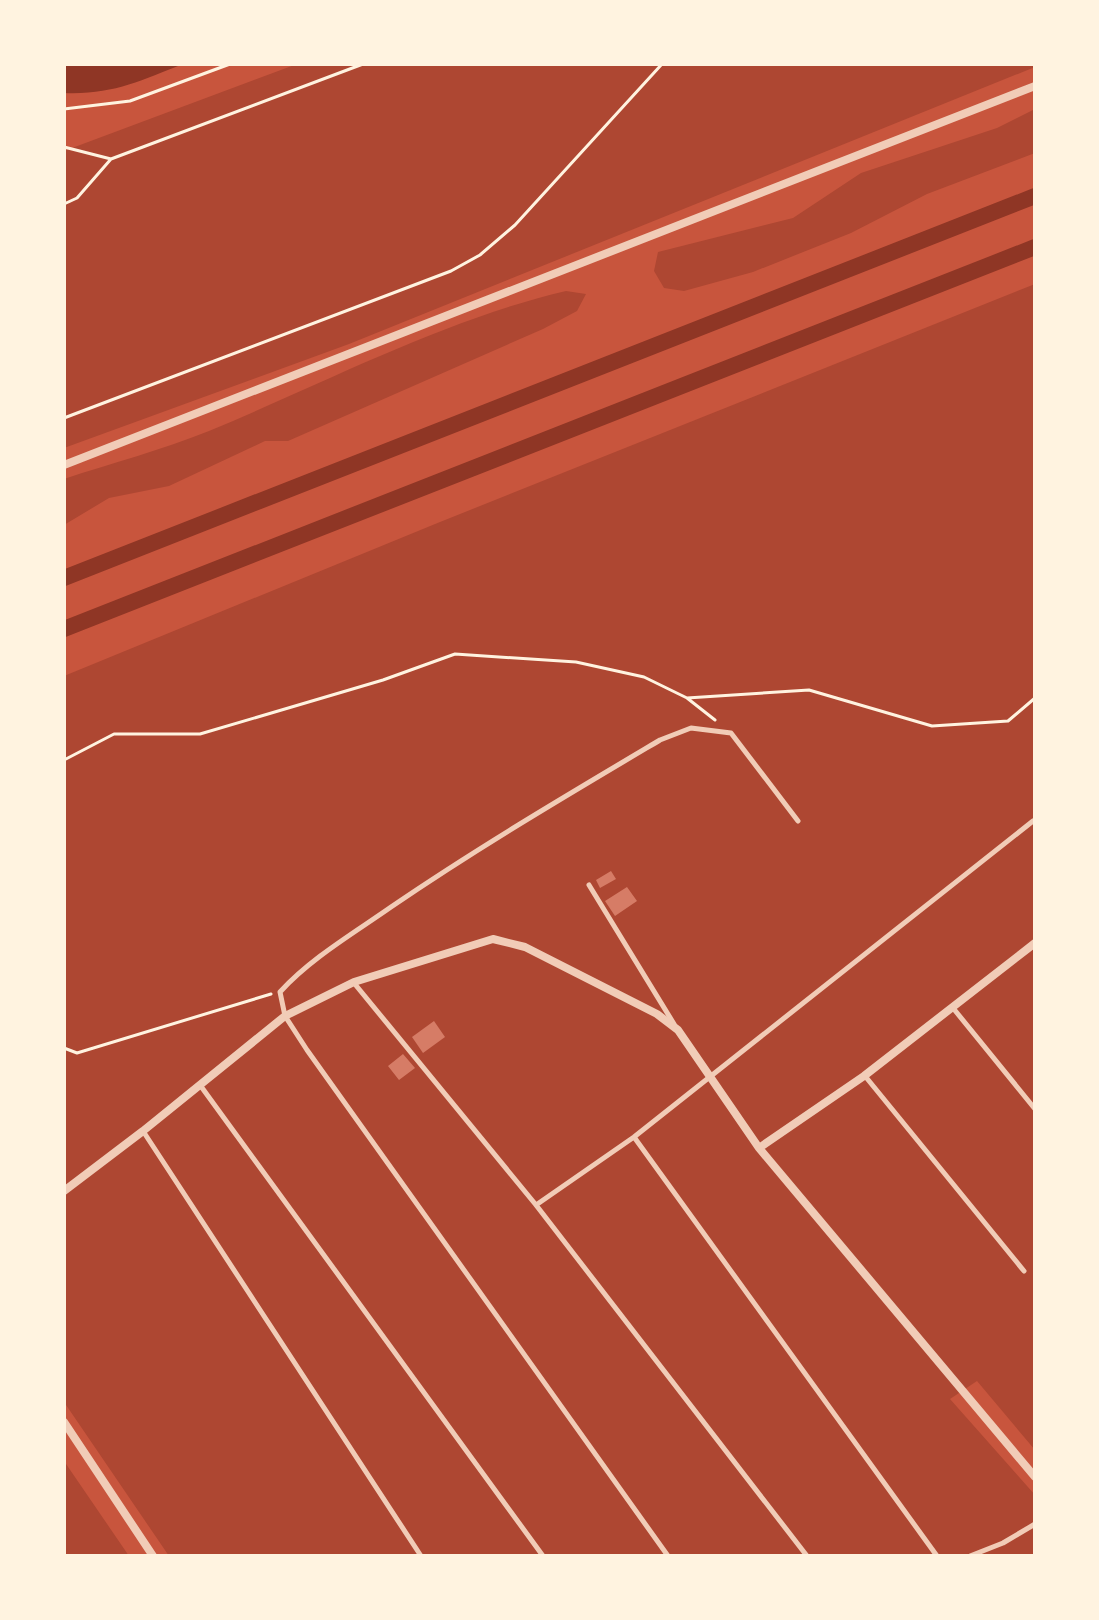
<svg xmlns="http://www.w3.org/2000/svg" width="1099" height="1620" viewBox="0 0 1099 1620" font-family="'Fira Sans',sans-serif">
<rect width="100%" height="100%" fill="#c8553d"/>
<path fill="#ae4732" d="M297,64H1035V67L349,344L64,448V151Z
M1035,109V153L927,194L851,233L753,272L684,291L664,288L654,271L658,252L793,218L861,173L997,128Z
M1035,284V1450L977,1381L950,1399L1035,1495V1556H169L64,1402V676L440,522Z
M566,291L586,294L577,311L543,329L288,441H265L169,486L109,498L64,525V479C112,463 162,450 209,431C325,383 443,320 566,291Z
M64,1461L129,1556H64Z"/>
<path fill="#8f3625" d="M64,64H183C140,81 112,95 64,93Z"/>
<g fill="none" stroke-linecap="round" stroke-linejoin="round">
<path stroke="#8f3625" stroke-width="16" d="M64,578L1035,196
M64,629L1035,247"/>
</g>
<path fill="#d67c66" d="M611,871L616,879L600,888L596,880Z
M627,887L637,901L615,916L605,901Z
M434,1021L445,1037L423,1053L412,1037Z
M403,1054L415,1068L399,1080L388,1066Z"/>
<g fill="none" stroke-linecap="round" stroke-linejoin="round">
<path stroke="#fff3e0" stroke-width="3" d="M64,109L130,101L230,64
M64,147L111,159
M64,204L77,198L111,159L363,64
M64,418L451,271L480,255L515,225L662,64
M687,698L809,690L932,726L1008,721L1035,698
M64,760L114,734H200L383,680L455,654L576,662L644,677L687,698L715,720
M64,1048L77,1053L271,994"/>
<path stroke="#f1ccb7" stroke-width="5" d="M589,885L674,1024
M354,983L536,1205L807,1556
M953,1008L1035,1109
M865,1076L1024,1271
M200,1085L543,1556
M143,1131L421,1556
M634,1137L937,1556
M536,1205L634,1137L1033,821
M668,1556L307,1050L285,1016L280,992C311,958 354,933 391,907C479,847 569,794 660,740L691,728L731,733L798,821
M970,1556L1003,1543L1035,1524"/>
<path stroke="#f1ccb7" stroke-width="8" d="M64,465L1035,86
M759,1148L864,1076L1035,943
M64,1191L143,1131L285,1016L354,982L493,939L525,947L657,1014L678,1030L759,1148L1035,1477
M64,1422L153,1556"/>
</g>
<rect width="1099" height="1620" fill="none" stroke="#fff3e0" stroke-width="132"/>
</svg>
